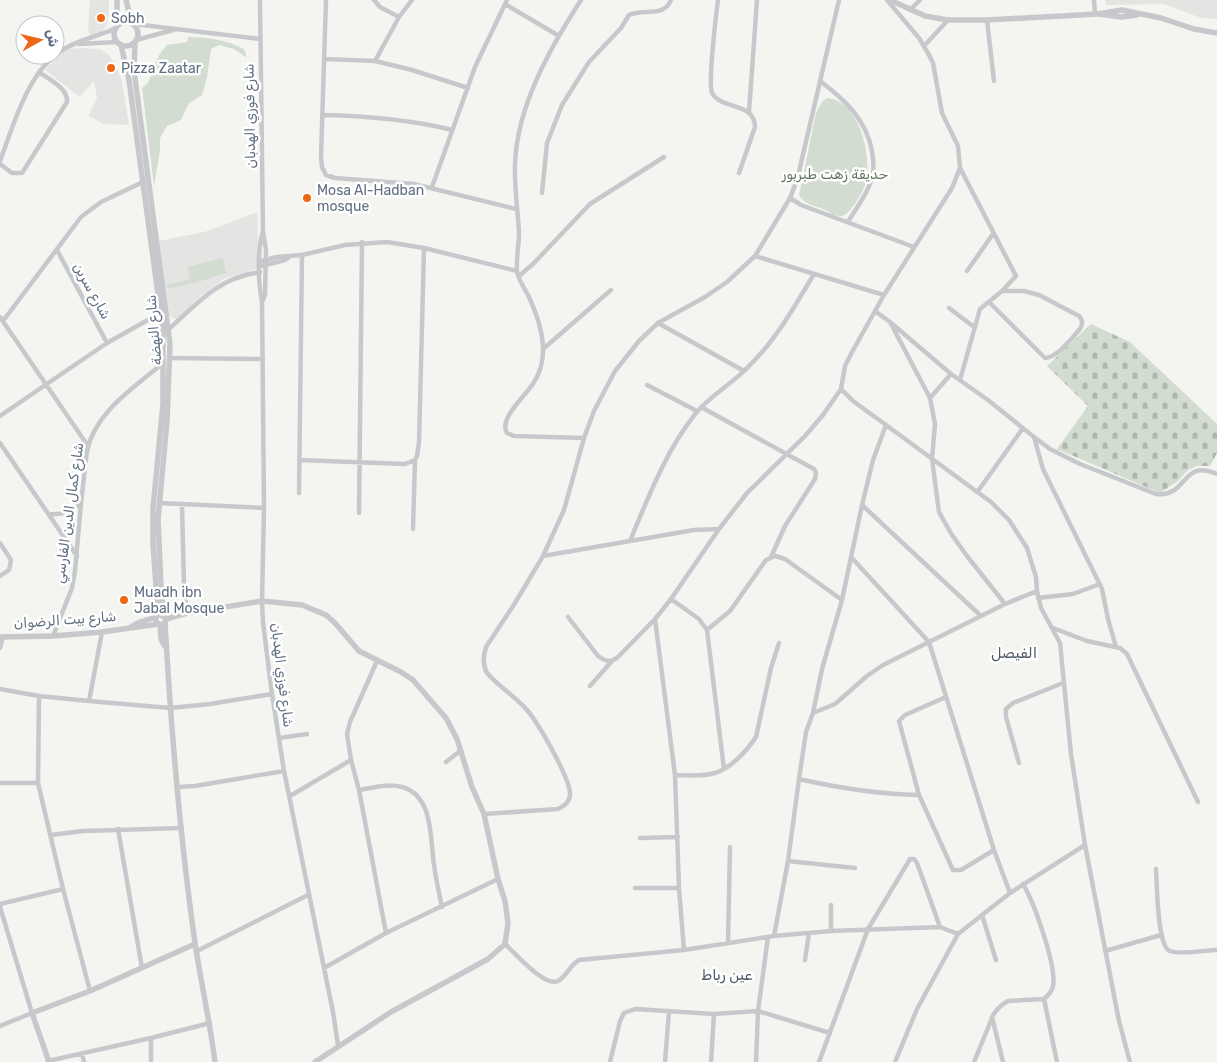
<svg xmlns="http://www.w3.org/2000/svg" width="1217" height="1062" viewBox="0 0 1217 1062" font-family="Rubik,'Noto Naskh Arabic',sans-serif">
<defs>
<pattern id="cemetery-stones" width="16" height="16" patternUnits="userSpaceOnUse" patternTransform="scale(1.25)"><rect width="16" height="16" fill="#d3dcd1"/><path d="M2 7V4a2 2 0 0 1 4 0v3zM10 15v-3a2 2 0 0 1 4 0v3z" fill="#afb7af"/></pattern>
</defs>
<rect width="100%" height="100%" fill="#f4f5f0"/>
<path fill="#e4e5e3" d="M90,0H109L108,21L103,31L90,35L88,29Z
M1105,0H1217V19L1201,18L1164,4L1106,5Z
M82,48L100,49L110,56L117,68L122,82L129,125L104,124L88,116L97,98L94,81L80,97L45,70L60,54L68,49Z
M257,212L258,240V265L256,269L224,279L201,296L186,312L177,319L172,318L168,315L159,241L208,231Z"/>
<path fill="#d3dcd1" d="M188,37C207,37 227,40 244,49L247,58L234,49L219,45L211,49L207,77L202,95L189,103L181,120L167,126L160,138V150L154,186L142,88L148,83L159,55L167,45L187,42Z
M827,98C859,100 872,155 866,181C864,190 859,198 854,205C850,210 846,217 839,216C834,216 829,212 825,210C815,205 804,205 799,195L816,113L822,102Z
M223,258L226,273L201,281L168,289L167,285L190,279L187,267Z"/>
<path fill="url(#cemetery-stones)" d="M1091,324L1130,342L1217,424V453L1210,466H1197L1188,470L1178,481L1160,493L1057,449L1088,406L1047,366Z"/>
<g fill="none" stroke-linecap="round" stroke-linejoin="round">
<path stroke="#c6c8cc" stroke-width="4.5" d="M260,0L263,232L266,250L265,294L263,300
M326,0L321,157L322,167L326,175L335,178L414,184L516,209
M374,0L380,7L399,17
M581,0C550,48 517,106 515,164C514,187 518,210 519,233C519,245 516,258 517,271C518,279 524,288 528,295C536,312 543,331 543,350C543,361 540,373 534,382C527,395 498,418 507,433L514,436L584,438
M718,0C716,15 708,83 712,93C721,110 755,102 755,127L739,173
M887,0L919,38L929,55L933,63L942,113L958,146L960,168L952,188L884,295L852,352L845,366L841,389L853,401L886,425L991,502L1009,520L1027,548L1036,577L1037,591L1041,608L1060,643L1071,754L1085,845L1119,1021L1130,1062
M1094,0L1095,14
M505,4L559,36
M910,10L920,0
M987,20L994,81
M134,24L260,39
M136,40L173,30
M79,44L117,42
M925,45L948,20
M324,59L375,61L412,70L468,88
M375,61L399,17L412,0
M820,81C845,100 866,119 872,151C873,160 875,169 872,178C868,194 856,208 848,222
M749,112L757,0
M322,115C367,116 409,119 452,130
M0,161C14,124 28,70 64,49C79,40 98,36 114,29
M0,164L12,173H22L67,102C68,88 50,80 39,72
M960,168L1016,276L1002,291L980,309L960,380
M432,187L475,67L507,0
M542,193L547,143L562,105L589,62L621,28L629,15C643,8 664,18 671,0
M790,198L801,205L914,247
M263,232C257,249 258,283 262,301L264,508L262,601L263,623L272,694L284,771L333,1012L338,1045
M57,250L107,343
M755,256L884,295
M262,261L277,257L302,255L345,245L387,242L424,248L517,271
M262,266L285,260L289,257
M967,271L993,234
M519,276L533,264L590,204L664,157
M989,302L1045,358C1058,357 1072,338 1080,329C1083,324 1083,320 1079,316L1039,295L1024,291H1002
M949,308L974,327
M875,311L890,322L930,398L935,424L932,459L939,512L952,535L967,556L1005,604
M0,317L88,446
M3,321L81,217L101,202L145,181
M890,322L951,374L988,400L1034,437L1043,469L1102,589L1108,619L1116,647
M658,323L744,371
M169,329C199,302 218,278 260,272
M543,349L611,290
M170,358L263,359
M647,385L697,411
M930,398L951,374
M701,407L814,469L816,473L815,479L785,526L771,557
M0,416L107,343L162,312
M886,425L873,460L862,505L842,600L822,669L813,713L806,732L799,779C838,788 879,794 919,795L899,721L905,715L946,697
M1034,437L1050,449L1080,464L1156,494C1188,498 1181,458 1217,474
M0,443L77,556
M299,460L405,464L415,460
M978,491L1023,428
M299,493L302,255
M160,503L264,508
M182,505L184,586L187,613
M862,505L981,616
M359,513L362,242
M49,514C63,515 70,512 81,503
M413,529L415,460L417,456L419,442L424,248
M630,541C648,498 666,450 696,413C710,396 730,385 745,370C775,342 793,309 814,274
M0,543L11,560L9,570L0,576
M543,556L694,530L719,529
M851,557L929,642L994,850L1010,893
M1038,598L1073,594L1100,584
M671,599L699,619L707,630L724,769
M568,617L598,656C605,661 609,663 617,658L655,619L671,599L719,529L747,493L805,436L823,415L841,389
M655,619L675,775L679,888L684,950
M1053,628L1087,641L1120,648L1127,654L1198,802
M707,630L730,611L766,560L775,556L785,559L842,600
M53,636L72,588L75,571L81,503L87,451C95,412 134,388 163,363
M0,648L3,637
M377,661L350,722L347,734L351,760L359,790L386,933
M590,686L612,661
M0,689L39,696L89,701L170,708L210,704L272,694
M39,696L38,783L63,889L90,991
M89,701L102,632
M813,713L835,704L867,676L883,665L1005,604L1037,591
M279,738L307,734
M446,762L460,751
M1019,763L1006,717V709L1013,703L1063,683
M675,775C688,775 702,777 715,773C731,768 747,751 756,737L771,668L779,643
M0,783H38
M178,787L195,786L284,771
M359,790C373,788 388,783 402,787C434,796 430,839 434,865C436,879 439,893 442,907
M919,795L953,870H961L994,850
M290,796L351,760
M484,814L558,809C564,806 569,803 570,795C571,779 538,723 527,710C515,696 499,687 487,673C482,664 483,656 486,647L515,603L543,556L564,510L584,438L594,411L615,371L639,341L658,323L705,297L727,282L755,256L790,198L797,180L839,0
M118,829L142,968
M51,835L83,831L182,828
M640,838L678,837
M788,861L855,868
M1156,869C1157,883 1157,947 1170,951C1181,955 1205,950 1217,950
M635,888H679
M0,904L63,889
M0,907L32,1013L0,1026
M982,915L996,960
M831,931V905
M774,936L788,861L799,779
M728,943L730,847
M505,944C515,953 544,987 558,981C566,977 570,965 579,960L684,950L774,936L831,931L940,927L958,934
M197,951L308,895
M1105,951L1161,935
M805,960L809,933
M324,968L386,933L498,879
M1044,999L1057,1062
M151,1038V1062
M82,1053L84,1062
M48,1061L151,1038L210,1023
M610,1062L620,1021L624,1013L635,1009L714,1014L758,1011L768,937
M665,1062L669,1011
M711,1062L714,1014
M756,1062L758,1011L830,1033
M819,1062L868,929L910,859H914L917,863L940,927
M895,1062L917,1009L958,934L1010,893L1085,845
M974,1062L992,1018
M1003,1062L992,1017C996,1010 1000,1005 1008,1001L1044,999C1049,995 1052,991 1053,986C1057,967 1034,902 1023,884"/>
<path stroke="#c6c8cc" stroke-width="5.5" d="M126,0L132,23
M890,0L925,16L948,20H987L1098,14L1122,10L1161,18L1194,29L1217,33
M1100,14L1121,17L1137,15
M114 34a12 12 0 1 1 24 0a12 12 0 1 1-24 0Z
M117,25V0
M135,42L134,69L136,86L170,344L167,421L158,520L161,586L164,616
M121,45L129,80L163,331V404L153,508V543L158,615
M166,619L160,614L157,616L155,619L157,623L162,625L165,623L166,619L187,613L262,601L302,605L326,615L335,623L359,651L401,672L413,680L446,718L457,739L472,787L484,814L498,879L505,901L508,923L505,944L488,959L391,1012L315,1062
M165,623C171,729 180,837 195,943C201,983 210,1022 215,1062
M160,625L161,639L164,645
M131,627L140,622L156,617
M0,637L53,636L102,632L158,624
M49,1062L32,1013L90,991L195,944"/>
</g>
<g fill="#ef6716" stroke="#fff" stroke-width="2">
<circle cx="101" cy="18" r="5"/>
<circle cx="111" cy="68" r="5"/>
<circle cx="307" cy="198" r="5"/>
<circle cx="124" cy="600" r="5"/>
</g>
<g text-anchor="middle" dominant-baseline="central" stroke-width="5" stroke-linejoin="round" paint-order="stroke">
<g font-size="14" fill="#616f83" stroke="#fff" text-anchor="start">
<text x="111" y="18">Sobh</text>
<text x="121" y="68">Pizza Zaatar</text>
<text x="317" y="190">Mosa Al-Hadban<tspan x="317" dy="16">mosque</tspan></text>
<text x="134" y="592">Muadh ibn<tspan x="134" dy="16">Jabal Mosque</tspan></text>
</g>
<g font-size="14" fill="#616f83" stroke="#fff">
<text transform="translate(250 116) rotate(-91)">شارع فوزي الهدبان</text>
<text transform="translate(92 291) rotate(61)">شارع سرين</text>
<text transform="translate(154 330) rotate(-95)">شارع النهضة</text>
<text transform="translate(69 513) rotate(-82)">شارع كمال الدين الفارسي</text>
<text transform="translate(65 620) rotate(-4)">شارع بيت الرضوان</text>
<text transform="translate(282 675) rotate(83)">شارع فوزي الهدبان</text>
</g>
<g font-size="14" fill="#627a60" stroke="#fff">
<text x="835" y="174">حديقة زهت طبربور</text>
</g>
<g font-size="15" fill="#505a68" stroke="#fff">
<text x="1014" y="653">الفيصل</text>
<text x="727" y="975">عين رباط</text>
</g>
</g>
<g transform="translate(40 40) rotate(82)"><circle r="24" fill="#ffffff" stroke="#c0c5cd"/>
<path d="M0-4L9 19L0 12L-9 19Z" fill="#ef6716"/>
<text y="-8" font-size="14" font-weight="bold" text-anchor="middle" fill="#616f83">ش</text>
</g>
</svg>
